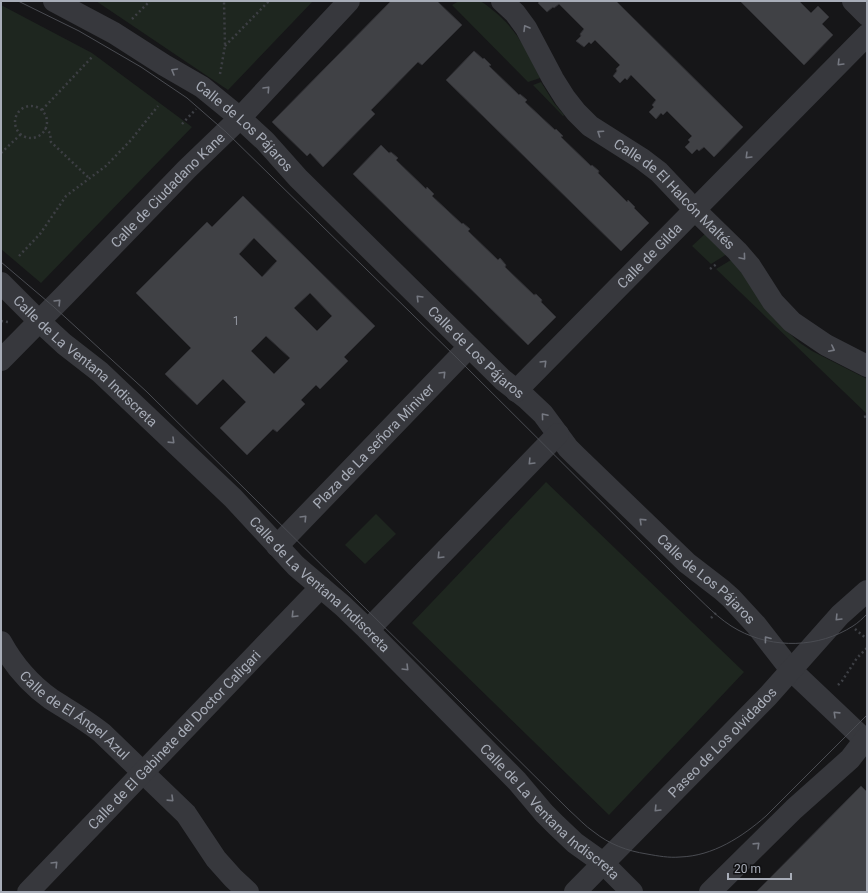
<svg xmlns="http://www.w3.org/2000/svg" width="868" height="893" viewBox="0 0 868 893" font-family="Roboto,sans-serif">
<rect width="100%" height="100%" fill="#161618"/>
<path fill="#1e261f" d="M96,1H313L228,90Z
M459,1C464,1 475,0 480,1C486,4 491,9 495,12C517,30 528,52 540,78L528,82L452,5Z
M1,5L92,53L192,127L41,283L1,249Z
M541,82L554,103L564,115L563,116L533,85Z
M706,233L727,254L711,264L692,246Z
M731,260L742,273L779,324L800,343L812,351L867,379V414L716,269Z
M546,482L744,672L609,815L412,623Z
M376,514L396,534L365,564L345,545Z"/>
<path fill="#404145" stroke="#303034" fill-rule="evenodd" d="M391,1H437L462,25L422,65L418,62L371,110L375,114L323,167L310,153L307,156L272,122Z
M540,1H616L743,127L714,157L704,147L699,151L697,149L692,154L685,147L690,142L688,140L692,136L667,111L663,115L661,113L656,119L649,112L654,107L652,105L656,100L631,75L627,80L625,78L620,83L613,76L617,71L616,69L620,65L595,40L591,44L589,42L584,47L576,41L581,36L580,34L584,29L559,4L554,8L553,7L547,12L538,3Z
M740,1H799L811,13L818,6L829,17L822,24L833,35L804,65Z
M474,51L483,59L484,58L491,65L489,66L519,95L520,94L527,100L525,102L555,130L556,129L563,136L561,137L591,166L592,165L599,171L598,173L627,202L628,200L635,207L634,208L649,223L621,251L446,80Z
M381,145L389,153L391,152L398,158L396,160L426,189L427,187L434,194L432,196L462,224L463,223L470,229L468,231L498,260L500,258L506,265L505,267L534,295L536,294L542,300L541,302L556,317L528,345L353,174Z
M243,196L375,326L344,357L348,361L320,389L316,385L301,400L305,404L277,432L273,429L247,455L220,428L246,402L223,379L197,405L165,374L191,348L136,293L207,222L212,227ZM254,238L277,261L262,277L239,254ZM310,293L332,316L317,331L294,308ZM266,336L290,358L274,374L251,351Z
M861,786L867,792V892H756Z"/>
<g fill="none" stroke-linecap="round" stroke-linejoin="round">
<path stroke="#3d3f44" stroke-width="2.5" stroke-dasharray="2 3" stroke-linecap="butt" d="M132,19L150,1
M225,46L269,1
M220,74L225,46L224,1
M15 122a16 16 0 1 1 32 0a16 16 0 1 1-32 0Z
M42,110L93,56
M182,124L196,109
M45,128L50,133L51,142L89,178
M1,153L21,134
M19,256L40,234L66,196L106,166L131,140L158,106
M710,269L718,263
M1,321L8,322
M864,417L867,416
M711,618L716,613
M855,629L867,639
M838,685L842,681L857,658L867,648"/>
<g stroke="#37383d" stroke-width="22">
<path id="s1" d="M54,1L114,33L164,65L202,87L240,118L265,141L298,178L503,380L526,398L543,414L568,448L575,455L687,563L722,590L731,598L756,625L791,670L867,742"/>
<path id="s2" d="M502,1L515,13L526,28L553,79L565,98L576,112L590,126L642,159L659,172L695,210L737,251L750,266L773,302L792,322L826,345L867,366"/>
<path d="M853,1L867,15"/>
<path id="s3" d="M1,283L39,321L64,344L100,372L233,498L296,566L343,606L368,630L517,781L544,813L556,825L575,843L603,863L632,892"/>
<path id="s4" d="M1,360L65,295L187,169L240,118L349,1"/>
<path id="s5" d="M516,391L867,35"/>
<path id="s6" d="M277,546L469,347"/>
<path d="M368,630L558,434"/>
<path id="s7" d="M1,642C13,664 30,684 51,699C68,710 86,720 102,733L186,814L216,859L233,878L248,892"/>
<path id="s8" d="M28,892L321,587"/>
<path id="s9" d="M575,892L768,696L840,615L867,591"/>
<path d="M710,892L794,809L850,759L867,737"/>
</g>
<path stroke="#4a4c52" stroke-width="1" d="M18,1L79,31L141,67L187,98L226,132L458,359L687,587C703,602 719,620 738,630C773,649 819,648 853,626C858,623 863,618 867,614
M1,262L54,307L147,392L569,810C577,817 585,826 594,832C609,844 627,851 647,854C658,856 669,858 680,857C713,856 742,837 766,816L867,715"/>
</g>
<defs><path id="oneway-chevron" d="M-2-3.5L2.5 0L-2 3.5" fill="none" stroke-width="1.6" stroke-linecap="round" stroke-linejoin="round"/></defs>
<g stroke="#757881">
<use href="#oneway-chevron" transform="translate(526 28) rotate(-121)"/>
<use href="#oneway-chevron" transform="translate(840 63) rotate(135)"/>
<use href="#oneway-chevron" transform="translate(174 71) rotate(-150)"/>
<use href="#oneway-chevron" transform="translate(267 89) rotate(-47)"/>
<use href="#oneway-chevron" transform="translate(600 133) rotate(-146)"/>
<use href="#oneway-chevron" transform="translate(748 156) rotate(135)"/>
<use href="#oneway-chevron" transform="translate(743 257) rotate(50)"/>
<use href="#oneway-chevron" transform="translate(419 298) rotate(-135)"/>
<use href="#oneway-chevron" transform="translate(58 302) rotate(-46)"/>
<use href="#oneway-chevron" transform="translate(832 349) rotate(27)"/>
<use href="#oneway-chevron" transform="translate(544 363) rotate(-45)"/>
<use href="#oneway-chevron" transform="translate(443 374) rotate(-46)"/>
<use href="#oneway-chevron" transform="translate(544 416) rotate(-130)"/>
<use href="#oneway-chevron" transform="translate(172 441) rotate(44)"/>
<use href="#oneway-chevron" transform="translate(531 462) rotate(134)"/>
<use href="#oneway-chevron" transform="translate(304 518) rotate(-46)"/>
<use href="#oneway-chevron" transform="translate(642 521) rotate(-136)"/>
<use href="#oneway-chevron" transform="translate(440 556) rotate(134)"/>
<use href="#oneway-chevron" transform="translate(294 615) rotate(134)"/>
<use href="#oneway-chevron" transform="translate(838 618) rotate(134)"/>
<use href="#oneway-chevron" transform="translate(767 639) rotate(-127)"/>
<use href="#oneway-chevron" transform="translate(406 668) rotate(45)"/>
<use href="#oneway-chevron" transform="translate(836 714) rotate(-136)"/>
<use href="#oneway-chevron" transform="translate(171 799) rotate(44)"/>
<use href="#oneway-chevron" transform="translate(657 809) rotate(134)"/>
<use href="#oneway-chevron" transform="translate(757 845) rotate(-44)"/>
<use href="#oneway-chevron" transform="translate(55 864) rotate(-46)"/>
</g>
<g text-anchor="middle" dominant-baseline="central" stroke-width="3" stroke-linejoin="round" paint-order="stroke">
<g font-size="12" fill="#8e929b">
<text x="236" y="321">1</text>
</g>
<g font-size="14" fill="#a8adb8" stroke="#111113">
<text stroke="none"><textPath href="#s1" startOffset="229">Calle de Los Pájaros</textPath></text>
<text stroke="none"><textPath href="#s4" startOffset="238">Calle de Ciudadano Kane</textPath></text>
<text stroke="none"><textPath href="#s2" startOffset="263">Calle de El Halcón Maltés</textPath></text>
<text stroke="none"><textPath href="#s5" startOffset="190">Calle de Gilda</textPath></text>
<text stroke="none"><textPath href="#s1" startOffset="553">Calle de Los Pájaros</textPath></text>
<text stroke="none"><textPath href="#s3" startOffset="115">Calle de La Ventana Indiscreta</textPath></text>
<text stroke="none"><textPath href="#s6" startOffset="139">Plaza de La señora Miniver</textPath></text>
<text stroke="none"><textPath href="#s1" startOffset="877">Calle de Los Pájaros</textPath></text>
<text stroke="none"><textPath href="#s3" startOffset="439">Calle de La Ventana Indiscreta</textPath></text>
<text stroke="none"><textPath href="#s7" startOffset="105">Calle de El Ángel Azul</textPath></text>
<text stroke="none"><textPath href="#s8" startOffset="211">Calle de El Gabinete del Doctor Caligari</textPath></text>
<text stroke="none"><textPath href="#s9" startOffset="210">Paseo de Los olvidados</textPath></text>
<text stroke="none"><textPath href="#s3" startOffset="763">Calle de La Ventana Indiscreta</textPath></text>
</g>
</g>
<rect width="868" height="893" fill="none" stroke="#a8adb8" stroke-width="4"/>
<path d="M728 873v6h63v-6" fill="none" stroke="#a8adb8" stroke-width="2"/>
<text x="734" y="873" font-size="12" fill="#a8adb8" stroke="#111113" stroke-width="3" paint-order="stroke">20 m</text>
</svg>
